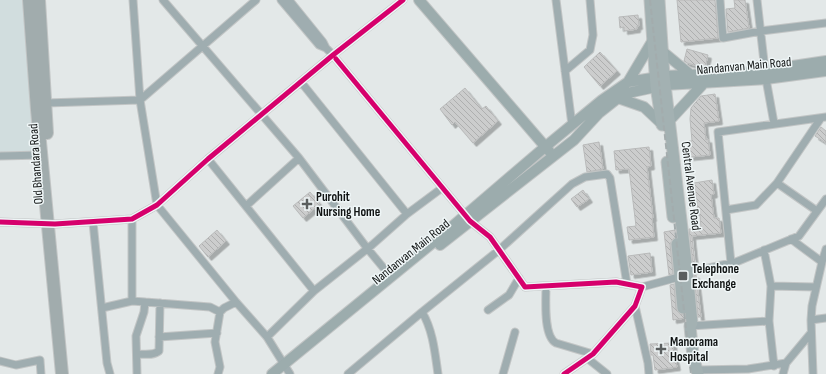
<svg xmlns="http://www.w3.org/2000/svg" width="826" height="374" viewBox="0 0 826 374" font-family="'Sofia Sans Condensed',sans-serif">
<defs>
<pattern id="building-back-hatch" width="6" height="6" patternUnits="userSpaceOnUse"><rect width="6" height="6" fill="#cccdcd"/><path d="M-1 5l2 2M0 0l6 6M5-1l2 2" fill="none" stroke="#aeafaf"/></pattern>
<filter id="shadow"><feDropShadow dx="3.5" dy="3.5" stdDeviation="0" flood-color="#0004"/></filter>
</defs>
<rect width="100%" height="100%" fill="#e3e8e8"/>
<path fill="#d1ddde" d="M0,0H24L35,151L0,152Z"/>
<path fill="url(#building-back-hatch)" stroke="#b9baba" filter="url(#shadow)" d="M677,0H715L718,38L681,42Z
M734,0H745L749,28L728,32L726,9L735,8Z
M638,15L639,26H637V29L624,31V27L620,28L619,17Z
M687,49L708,55L705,68L687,63L684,61Z
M600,52L617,71L600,86L584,67Z
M465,88L482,109L486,106L498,121L473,143L455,122L452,125L440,109Z
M715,94L719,121L704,123L706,140L708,139L710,155L690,157L689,141H692L690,119L691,108L701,96Z
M821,127L826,131V143L815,136Z
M599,142L603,169L587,172L583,145Z
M649,147L651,166L647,167L653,218H652L654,237L629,240L627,227L636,226L629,169L616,170L614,151Z
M712,180L714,194L711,195L714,218H719L721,233L692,236L695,265H693L689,229L701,228L700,215L699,216L694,183Z
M583,190L589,199L577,207L571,199Z
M310,192L320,204L303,218L293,206Z
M217,230L226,241L208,257L199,246Z
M675,230L676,237L673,239L670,244L673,274L669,275L664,232Z
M650,253L652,272L631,275L628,256Z
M694,275H696L701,317H698Z
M674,284L676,309L680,314L684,315L685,318L673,320L670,285Z
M673,343L674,358L675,357L677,367L655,370L653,355H651L650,344Z"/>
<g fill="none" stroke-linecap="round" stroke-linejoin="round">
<defs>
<path id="street" d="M133,0L140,100L157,205L236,302L267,337L290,374
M163,0L299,158L367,248L391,277
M281,0L319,45L326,48L333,55
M289,0L323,42L326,48
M556,0L572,125
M720,0L723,38L761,31L826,23
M757,0L766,79L774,123
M336,59L470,221L490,237L525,287L616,282L642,287L635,306L593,354L564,374
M565,71L590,50L593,35L590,0
M301,82L407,214
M46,103L140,100L256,0
M0,156L42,155
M208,159L314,291
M777,183L817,211
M246,206L299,158
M726,210L756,205L777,183L821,118
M0,222L55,224L132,219L157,205L208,159L333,55L403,0
M93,222L107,363L110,374
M791,239L822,262L826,249
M764,250L771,286
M822,262L812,306L811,320L826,318
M731,263L718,132L826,117
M546,286C546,300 543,336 556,343L593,354
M642,287L679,277L687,271L704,269L736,262L799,236L826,199
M132,301V219
M635,306L648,363L649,374
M102,308L132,301L210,307L220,312
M488,310L509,295L519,278
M422,312L499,250L572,184L585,177L607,174L610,178L627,284
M811,320L813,374
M769,321L774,366
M690,326L769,321L771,286L816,287
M159,337L217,333
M267,337L314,291L372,245L407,214L442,188
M137,354C144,354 153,356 159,351L160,303
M587,358L607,374
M0,361L16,365L40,360L41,374
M698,370L748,369L786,363
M137,374L136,336L144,312L145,302
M218,374L220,367L215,342L220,312L224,308L236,302
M348,374L422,312C433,330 435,353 438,374
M503,374L515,332
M783,374L786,363L811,333"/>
<path id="secondary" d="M419,0L549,151
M662,51L691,75
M628,82L653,40
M618,98L644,107L662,124
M669,121L704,83
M440,245L574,140L599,113L623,94L665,85L766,79L826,71
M272,374L441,236L545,147L602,100L628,82L664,76L753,72L826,61"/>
<path id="primary" d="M650,0L656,86L662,125
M659,0L664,76L687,271L692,323L690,326L693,356L698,374
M667,162L673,217
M677,244L683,308"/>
<path id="highway" d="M29,0L37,110L62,374
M39,0L47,133"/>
</defs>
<use href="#street" stroke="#c2c5c5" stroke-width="9"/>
<use href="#secondary" stroke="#c2c5c5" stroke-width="12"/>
<use href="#primary" stroke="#c2c5c5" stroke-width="13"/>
<use href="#highway" stroke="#c2c5c5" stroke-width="14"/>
<use href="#street" stroke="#9fadb0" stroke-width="7"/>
<use href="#secondary" stroke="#9cacad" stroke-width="10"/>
<use href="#primary" stroke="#a3b1b2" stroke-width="11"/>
<use href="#highway" stroke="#a1acad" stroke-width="12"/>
<path stroke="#a3acad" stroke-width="2" stroke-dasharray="6 3" stroke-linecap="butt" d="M650,0L691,374"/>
<defs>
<path id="cycleway" d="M336,59L470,221L490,237L525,287L616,282L642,287L635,306L593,354L564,374
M0,222L55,224L132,219L157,205L208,159L333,55L403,0"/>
</defs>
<use href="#cycleway" stroke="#eff6f7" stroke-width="8"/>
<use href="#cycleway" stroke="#d6006c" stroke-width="5"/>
</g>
<g fill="#5a5e5e" stroke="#eff6f7" stroke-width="1.5">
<path d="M305 198h4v4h4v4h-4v4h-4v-4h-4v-4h4z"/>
<rect x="678" y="271" width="10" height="10" rx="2"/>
<path d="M659 343h4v4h4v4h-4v4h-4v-4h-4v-4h4z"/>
</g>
<g text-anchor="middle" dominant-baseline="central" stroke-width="3" stroke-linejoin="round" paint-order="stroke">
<g font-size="13" fill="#111414" stroke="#eff6f7">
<text transform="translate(744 66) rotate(-5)">Nandanvan Main Road</text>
<text transform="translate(36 164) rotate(-94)">Old Bhandara Road</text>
<text transform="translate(691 186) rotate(83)">Central Avenue Road</text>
<text transform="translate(411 252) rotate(-39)">Nandanvan Main Road</text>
</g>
<g font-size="13" font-weight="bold" fill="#111414" stroke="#eff6f7" text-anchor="start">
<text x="316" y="197">Purohit<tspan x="316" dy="15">Nursing Home</tspan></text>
<text x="692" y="269">Telephone<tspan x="692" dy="15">Exchange</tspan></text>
<text x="670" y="342">Manorama<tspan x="670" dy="15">Hospital</tspan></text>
</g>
</g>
</svg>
